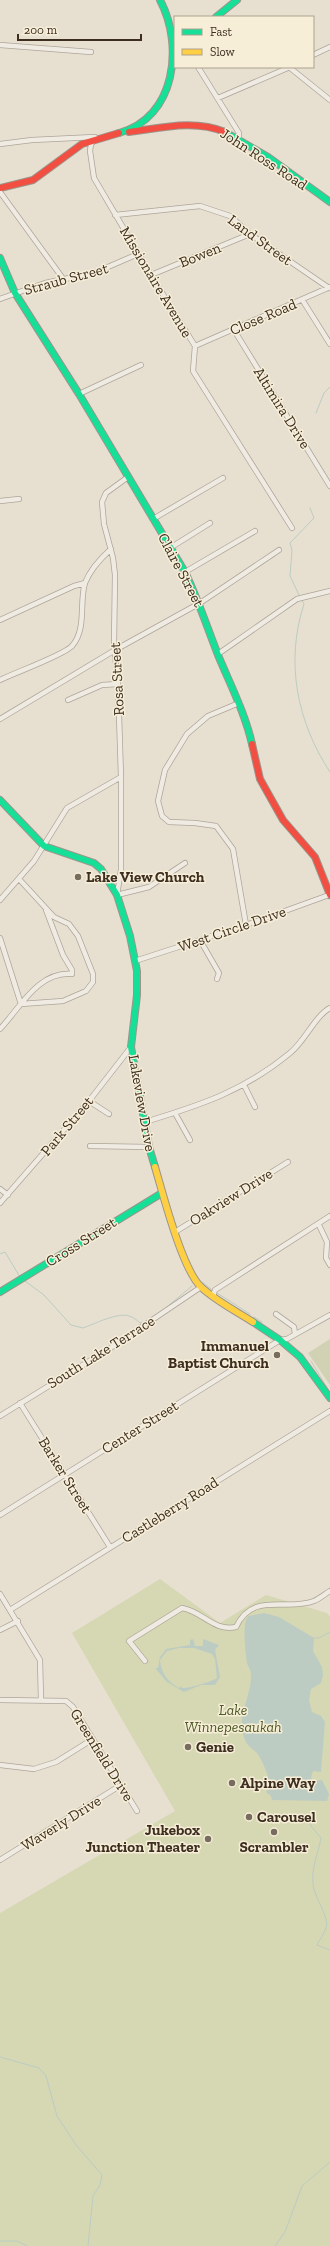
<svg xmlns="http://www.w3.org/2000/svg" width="330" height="2246" viewBox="0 0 330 2246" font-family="'Zilla Slab',serif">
<rect width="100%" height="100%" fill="#e7e0d1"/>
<path fill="#d6d7b3" d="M160,1579L220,1623L266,1595L327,1613L330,1617V2246H0V1913L175,1811L72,1633Z"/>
<path fill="#d1d1b3" d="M330,1339V1385L308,1353Z"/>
<path fill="#bcccc2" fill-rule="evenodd" d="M264,1613L279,1617L314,1638L313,1651L322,1667L323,1675L321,1683L311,1689L309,1700L312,1712L321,1716L325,1722L321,1772L313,1771L311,1777L313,1781L322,1780L329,1794L327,1801L272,1800L271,1796L266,1792C274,1784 264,1765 259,1756C255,1749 248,1748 245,1740C235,1715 252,1698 251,1674C251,1670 248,1667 247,1663C246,1654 241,1620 249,1616Z
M193,1639L195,1646H203V1639L219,1645L215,1650L220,1677L215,1685H201L184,1692L167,1682L155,1668H158L160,1657L166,1649L190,1645V1640ZM179,1648H194L212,1654L215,1659L217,1678C214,1681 187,1689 182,1688L181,1686L179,1688C168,1682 161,1673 160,1660L167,1651Z"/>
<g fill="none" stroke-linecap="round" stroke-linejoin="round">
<path stroke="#bcccc2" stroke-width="1" d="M316,413L324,393L330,387
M299,595L290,576L292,550L290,543L314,518L310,508
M302,601L304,604C285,662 297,722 330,772
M0,1254L5,1252L20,1277
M25,1281L44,1295L71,1325L83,1328C94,1324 118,1312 129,1316C133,1317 137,1320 140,1323L146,1321
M202,1282L211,1289
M217,1293L250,1314
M167,1307L192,1286
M254,1317L262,1322
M311,1361L329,1391
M314,1638H319L330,1632
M308,1818L311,1826L321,1838C318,1854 311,1869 313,1884C314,1897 330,1918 326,1928C324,1934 320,1939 317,1945L330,1950
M0,2057L39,2068L46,2076L57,2116L76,2145L102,2175L100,2185L93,2196L88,2246
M0,2241H17L27,2246
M275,2246L285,2232L302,2186L330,2162"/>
<defs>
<path id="street" d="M0,45L91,52
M313,55L330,47
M198,67L239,133V139
M289,67L330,100
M218,98L290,67
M96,138L91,144L90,151L94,178L151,275L195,346L193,371L292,528
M0,144L32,140L95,137
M0,192L64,280
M115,215L200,206L230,216L250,234L329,288
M151,275L250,234
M0,299L45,283L94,273L138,254
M303,301L330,344
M234,330L330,486
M195,346L330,287
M79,394L141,365
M128,477L106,493L102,502L104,524L113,558L115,575L114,644L118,684L121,777V870L117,895L149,887L185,863
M0,501L19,499
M153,519L223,478
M170,548L210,523
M185,572L255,531
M0,620L74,586L85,583
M218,654L297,599L330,591
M0,680C14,673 64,655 72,646C87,629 79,602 85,583C90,570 101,558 111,549
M68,700L102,685L118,684
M239,703L208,716L187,734L165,770L158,801L162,816L169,822L195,823L216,826L233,849L246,925
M0,719L115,650L200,603L279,550
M19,879L54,917L69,924L78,936L93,974V982L86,991L63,1001L21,1004
M0,900L34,861L67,808L121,777
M0,938L21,1004
M200,940L219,973L217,979
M135,961L246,925L329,895
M0,1029C20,1008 38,971 72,974V970L63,955L46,910
M244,1085L255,1107
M89,1101L109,1114
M175,1113L190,1140
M145,1122C201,1105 244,1091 290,1053C305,1041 315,1016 330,1008
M90,1146L149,1147
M0,1189L8,1195
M0,1203L89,1101L131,1047
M319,1225L327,1242L326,1258L330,1265
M175,1232L288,1162
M213,1296L215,1290L330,1216
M276,1314L294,1327L295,1334
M20,1403L110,1547
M0,1416L112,1347L201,1287
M0,1515L280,1340L287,1339L330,1315
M0,1594L40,1660L41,1701
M10,1610L330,1411
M0,1630L18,1621
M145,1661L129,1641L182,1608C202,1611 214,1632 236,1627C253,1591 285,1612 314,1601C319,1599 325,1594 330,1591
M0,1700L66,1701L73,1707L137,1811
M0,1765L34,1769L56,1762L93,1739
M0,1860L121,1785"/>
<path id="fast" d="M216,17L237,0
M225,132L268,157L330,202
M119,133C176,118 184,45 160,0
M0,258L15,293L79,394L185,572C198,599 207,627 218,655C230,684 245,713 252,744
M0,800L44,846L94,863L101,869L117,895L130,936L137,971V995L131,1047L149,1147L155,1167
M0,1292L162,1193
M253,1322L280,1340L300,1357L330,1398"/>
<path id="slow" d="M155,1167C163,1194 182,1269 201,1287C216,1301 236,1311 253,1322"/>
<path id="jam" d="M129,132C161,128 194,119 225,132
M0,188L33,180L82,144L119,133
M252,744L260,779L283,820L315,857L330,895"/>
</defs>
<use href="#street" stroke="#ada599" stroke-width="6"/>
<use href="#fast" stroke="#9c958a" stroke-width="8"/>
<use href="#slow" stroke="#9c958a" stroke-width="8"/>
<use href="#jam" stroke="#9c958a" stroke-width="8"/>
<use href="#street" stroke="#efebe3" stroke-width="4.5"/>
<use href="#fast" stroke="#16e098" stroke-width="6"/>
<use href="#slow" stroke="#ffcf43" stroke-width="6"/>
<use href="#jam" stroke="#f24e42" stroke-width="6"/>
</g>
<g fill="#786c5e" stroke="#f7eed8" stroke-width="1.5">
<circle cx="78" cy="877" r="4"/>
<circle cx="277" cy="1355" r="4"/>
<circle cx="188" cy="1747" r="4"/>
<circle cx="232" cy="1783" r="4"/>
<circle cx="249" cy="1817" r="4"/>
<circle cx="274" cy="1832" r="4"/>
<circle cx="208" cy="1839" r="4"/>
</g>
<g text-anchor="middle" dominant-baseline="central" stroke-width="3" stroke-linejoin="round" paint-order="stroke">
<g font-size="15" fill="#3d2e20" stroke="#f7eed8">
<text transform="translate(264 159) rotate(33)">John Ross Road</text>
<text transform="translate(260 240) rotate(36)">Land Street</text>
<text transform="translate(200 255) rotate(-22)">Bowen</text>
<text transform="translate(66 279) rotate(-15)">Straub Street</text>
<text transform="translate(156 282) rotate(59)">Missionaire Avenue</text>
<text transform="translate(263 317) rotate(-23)">Close Road</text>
<text transform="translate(282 408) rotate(58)">Altimira Drive</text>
<text transform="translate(181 570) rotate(62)">Claire Street</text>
<text transform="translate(117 679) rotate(-93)">Rosa Street</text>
<text transform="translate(232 929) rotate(-19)">West Circle Drive</text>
<text transform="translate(142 1103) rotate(80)">Lakeview Drive</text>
<text transform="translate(67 1126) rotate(-50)">Park Street</text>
<text transform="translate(231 1197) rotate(-32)">Oakview Drive</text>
<text transform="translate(81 1242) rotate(-32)">Cross Street</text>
<text transform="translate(101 1352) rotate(-32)">South Lake Terrace</text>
<text transform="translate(140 1427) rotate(-32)">Center Street</text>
<text transform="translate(65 1475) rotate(58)">Barker Street</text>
<text transform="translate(170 1510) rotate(-32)">Castleberry Road</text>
<text transform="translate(102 1755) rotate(58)">Greenfield Drive</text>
<text transform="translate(61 1823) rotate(-32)">Waverly Drive</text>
</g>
<g font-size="15" font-weight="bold" fill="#3d2e20" stroke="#f7eed8" text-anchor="start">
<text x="86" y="877">Lake View Church</text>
<text x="269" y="1346" text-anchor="end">Immanuel<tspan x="269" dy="17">Baptist Church</tspan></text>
<text x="196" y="1747">Genie</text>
<text x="240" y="1783">Alpine Way</text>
<text x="257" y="1817">Carousel</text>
<text x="200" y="1830" text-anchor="end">Jukebox<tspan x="200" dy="17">Junction Theater</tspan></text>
<text x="274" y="1847" text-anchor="middle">Scrambler</text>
</g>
<g font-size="15" font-style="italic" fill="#4d5a26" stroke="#f7eed8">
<text x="233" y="1710">Lake<tspan x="233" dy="17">Winnepesaukah</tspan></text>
</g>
</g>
<rect x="174" y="16" width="140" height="52" fill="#f7eed8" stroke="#ada18e"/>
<rect x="182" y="29" width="20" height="6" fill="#16e098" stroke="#ada18e"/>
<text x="210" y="36" font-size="12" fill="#3d2e20">Fast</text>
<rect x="182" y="49" width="20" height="6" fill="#ffcf43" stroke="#ada18e"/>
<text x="210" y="56" font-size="12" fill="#3d2e20">Slow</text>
<path d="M18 34v6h123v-6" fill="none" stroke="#3d2e20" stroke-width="2"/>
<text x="24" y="34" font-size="12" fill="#3d2e20" stroke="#f7eed8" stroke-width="3" paint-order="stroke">200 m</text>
</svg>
